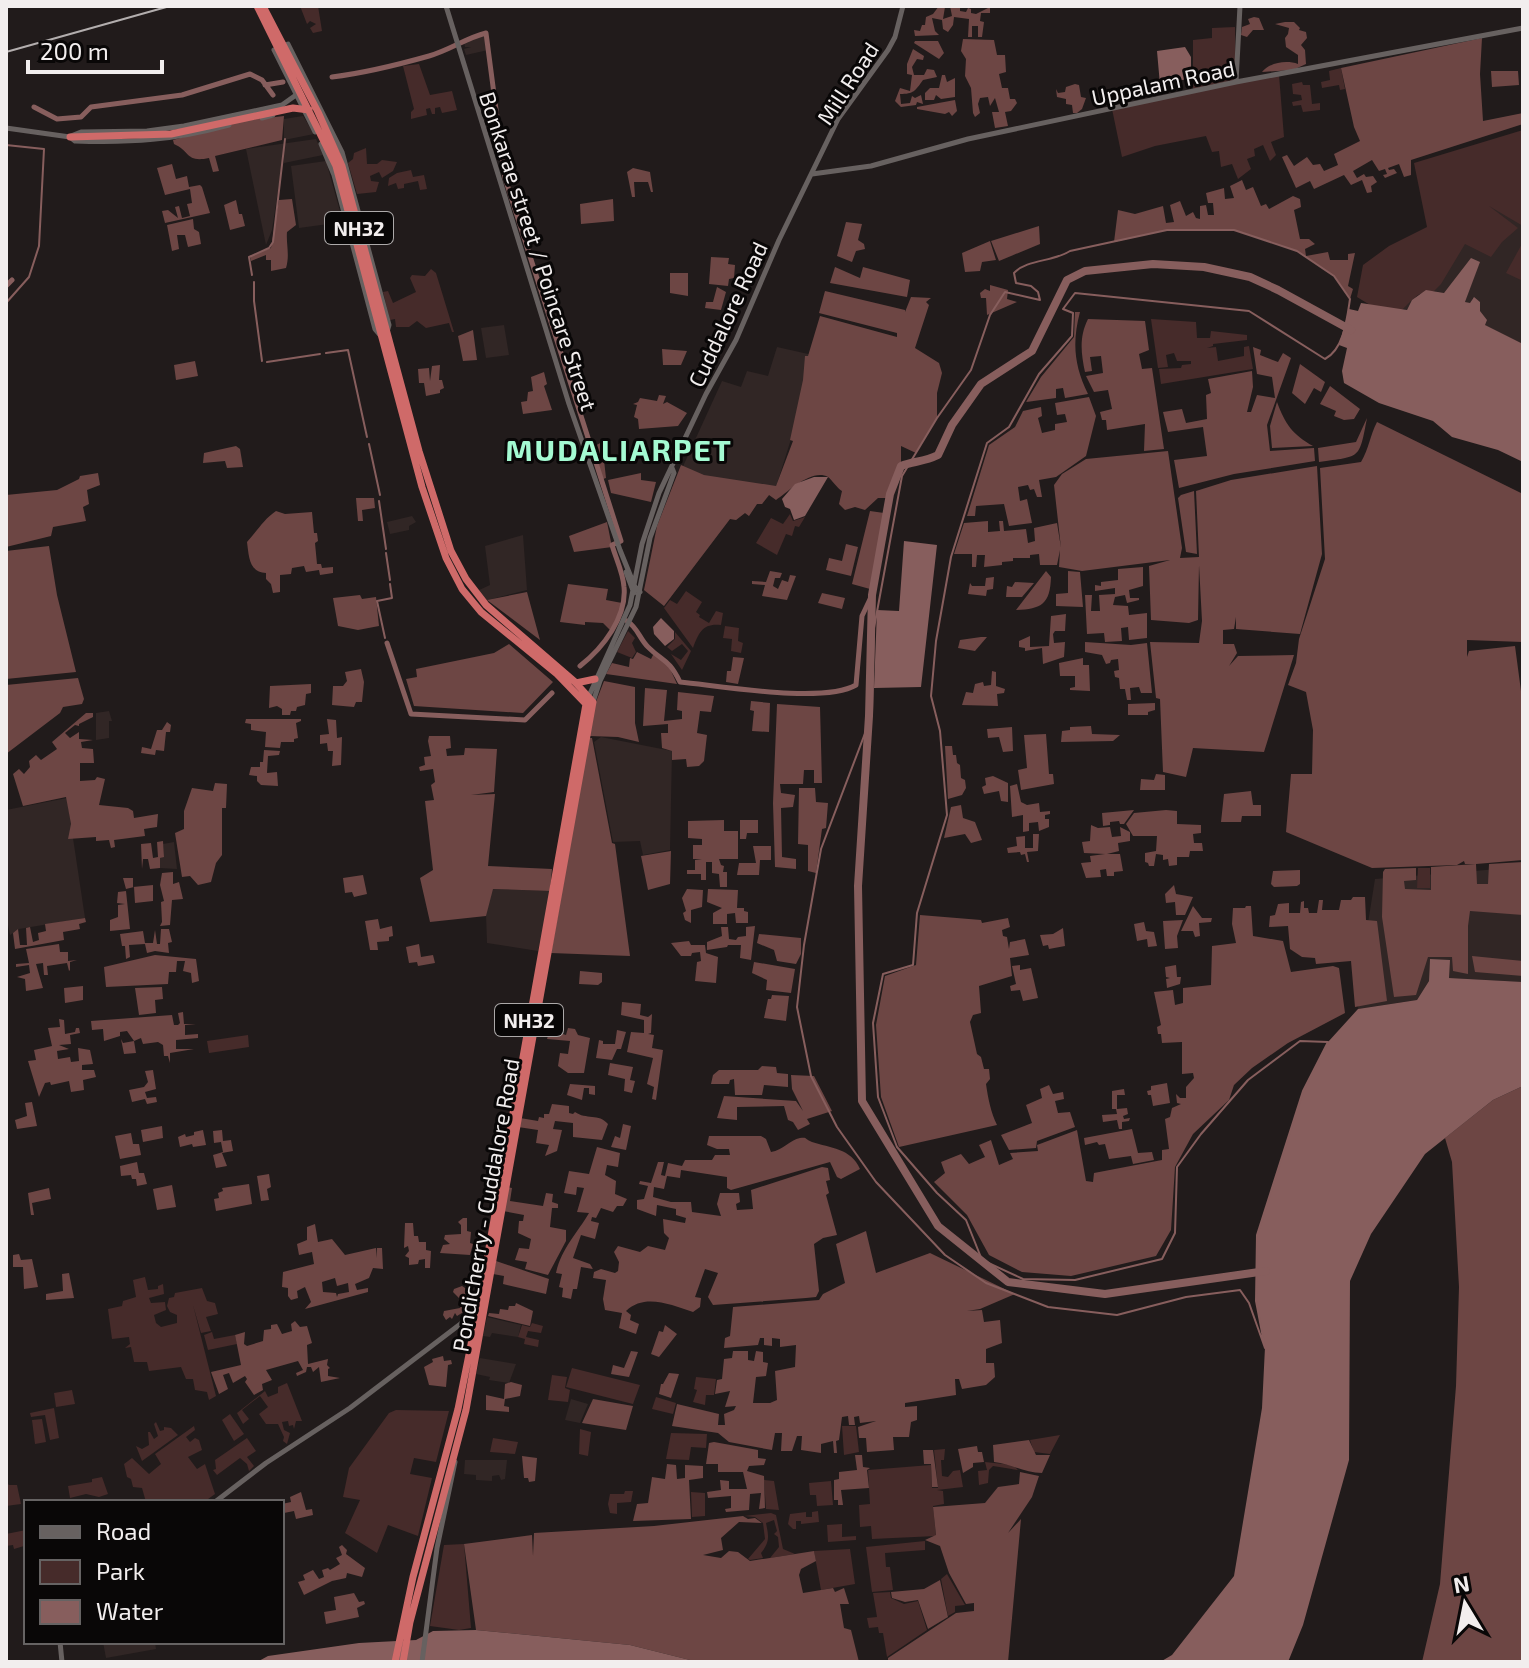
<svg xmlns="http://www.w3.org/2000/svg" width="1529" height="1668" viewBox="0 0 1529 1668" font-family="'Exo 2',sans-serif">
<rect width="100%" height="100%" fill="#211b1b"/>
<path fill="#312625" d="M486,36L488,50L466,55L464,49L471,47H465L464,43L469,42L468,39Z
M303,116L314,134L284,140V119Z
M1523,132V344L1484,325L1473,298L1470,304L1465,302L1479,263L1444,293L1434,291L1418,294L1407,310L1395,309L1418,245L1430,234L1416,168Z
M316,139L323,155L284,163V151L272,230L266,245L246,149Z
M326,161L343,222L299,228L291,166Z
M504,325L509,355L486,358L481,328Z
M777,347L817,356L776,487L762,504H757L749,516L745,513L736,520L730,519L664,606L644,590L674,486L722,381L741,387L747,371L768,376Z
M412,516L416,522L409,526V530L390,534L387,522Z
M523,535L527,590L484,601L477,591L490,585L485,546Z
M109,711L112,721H109V738L96,740V713Z
M601,737L672,751L670,850L643,855L640,841L613,842L594,742Z
M67,798L85,918L19,929L10,935L6,915V810Z
M174,842L177,869L160,868V858L164,856L163,844Z
M1523,867V982L1448,978L1430,960L1429,981L1417,1000L1358,1009L1361,967L1375,879Z
M492,889L550,891L543,942H540L538,951L487,943L486,914Z
M487,1317L521,1325L518,1337L492,1333L490,1337L483,1336Z
M480,1358L516,1364L509,1383L489,1380L490,1377L476,1374Z
M571,1399L588,1404L580,1423L565,1420Z
M465,1460H507L505,1479L501,1480L499,1475L492,1476V1481L476,1480V1475L464,1474Z
M103,1642H155L156,1649L106,1658Z"/>
<path fill="#462b2a" d="M300,6H318L322,31L313,33L310,28L316,24L310,21L307,24Z
M1235,27L1236,83L1279,75L1284,137L1271,142L1276,155L1270,161L1263,145L1254,149L1255,156L1247,159L1251,169L1238,179L1232,164L1221,167L1219,151L1212,152L1206,136L1155,146L1122,157L1112,109L1193,92V40L1212,38V28Z
M419,64L430,95L452,91L457,110L442,113L440,107L435,108V114H432L430,108L426,109L427,115L411,119V112L414,109L403,66Z
M1341,68L1345,89L1340,90L1339,85L1322,88L1321,82L1330,80L1329,71Z
M1302,82L1303,85H1310L1312,104L1320,103V110L1303,112L1301,105L1293,106L1292,102L1302,100L1301,95L1293,94L1292,84Z
M1523,130V226L1489,206L1518,228L1502,242L1491,257L1465,244L1441,284L1434,291C1419,290 1411,301 1401,311L1370,305L1357,297L1363,265L1389,246L1427,227L1414,163Z
M366,148L367,164H377L382,160L397,162L393,171L382,178L379,172L370,176L371,181L379,182L376,192L357,194L348,163L353,159L354,153Z
M411,170L413,177L424,175L427,189L420,190L418,181L404,184V188L398,189L396,183L388,186L389,178L397,173Z
M1523,242V281L1506,273Z
M431,269L436,273L454,332H452L449,323L426,328L417,321L409,327H396L395,319L390,320L383,292L388,291L393,303L416,292L410,278L412,275L425,276Z
M1151,319L1196,322L1197,338H1210L1211,331L1247,335V340L1213,344V346L1207,348L1216,347L1218,361L1244,356V347L1249,346L1253,369L1161,384L1159,369L1181,368L1182,365L1191,364V361H1177L1174,353L1166,355L1168,367L1158,368Z
M790,514L793,521L805,517L799,527L795,526L792,536L786,534L777,555L756,543L771,518L783,524Z
M686,591L702,602L696,612L700,615L699,617L709,623L716,611L723,613L721,625C703,623 699,632 693,648L664,608L670,600L677,604Z
M725,626L739,628L738,641L743,643L741,653L731,651L732,639L723,638Z
M628,631L635,638L632,643L636,652L632,658L617,652Z
M675,632L691,651L682,670L671,654L681,660L688,651L682,644L672,651L667,647L675,639Z
M1418,868H1430V888H1417Z
M248,1035L249,1047L209,1053L207,1041Z
M145,1277L148,1290L158,1289V1286L163,1284L164,1294L149,1298L151,1303L165,1302L166,1310L154,1315L156,1323L161,1327L177,1323V1315L170,1312L167,1306L169,1298L174,1297L175,1293L202,1288L207,1301L215,1303L218,1314L206,1317L211,1331L201,1333L193,1305L216,1396L209,1400L207,1392L195,1390L193,1379H186L181,1367L149,1371L147,1362H134L131,1347L125,1348L130,1344L129,1337L112,1339L108,1309L122,1306L123,1301L136,1297L133,1280Z
M532,1323L543,1326L541,1333L528,1331L526,1337L539,1340L538,1347L524,1344L525,1339L518,1337L522,1325L530,1327Z
M212,1332L214,1339L235,1335L237,1344L208,1350L204,1335Z
M572,1368L640,1385L633,1404L566,1387Z
M552,1375L567,1377L565,1388L570,1390L568,1402L548,1400Z
M696,1377L716,1379L714,1395H706L705,1405L693,1402L697,1390L694,1389Z
M287,1383L302,1421H296L294,1429L293,1425L289,1426L288,1421L282,1422L284,1430L290,1433L287,1444L283,1441L284,1437L278,1424H266L259,1414L268,1407L260,1396L242,1410L249,1419L243,1424L237,1413L265,1391L268,1397L278,1393V1387Z
M72,1390L75,1404L56,1407L54,1393Z
M656,1397L676,1403L673,1414L652,1409Z
M54,1408L59,1438L50,1440L45,1415L31,1417L30,1413Z
M396,1410L449,1411L436,1462L414,1458L410,1474L432,1478L418,1536L388,1525L377,1553L345,1533L360,1500L343,1497L349,1468L389,1413Z
M230,1414L244,1434L234,1441L222,1420Z
M42,1419L46,1442L35,1444L32,1420Z
M156,1422L160,1431L164,1430V1427L171,1428L178,1435L142,1461L136,1446L142,1449L149,1445L148,1432H150L154,1439L158,1436L154,1424Z
M194,1426L195,1430L186,1437L190,1442L195,1438L199,1440L202,1450L188,1457L197,1469L205,1464L215,1494L204,1502H146L142,1488L133,1487L131,1479L127,1477L124,1464L132,1458L149,1474L161,1464L155,1454Z
M842,1426H856L859,1452L844,1455Z
M580,1429L591,1432L588,1456L579,1454Z
M671,1433L707,1434L706,1448L691,1447L689,1460L666,1459Z
M1060,1435L1050,1454L1034,1452L1030,1440Z
M247,1438L256,1451L247,1457L254,1466L249,1471L247,1464L240,1458L217,1475L213,1470L216,1469L215,1460Z
M493,1438L518,1442L515,1454L490,1452Z
M945,1449L944,1460H941L942,1476L948,1477L953,1471L960,1470L963,1487L937,1490L943,1491L944,1504L933,1506L936,1536L872,1539L871,1526L860,1527L859,1505L870,1504L868,1470L931,1465L932,1488H938L934,1450Z
M985,1462L1013,1465L1018,1470L993,1466L989,1470L988,1483L979,1485L978,1471L987,1470Z
M102,1477L108,1494L99,1497L86,1494L70,1498L68,1486L92,1482V1479Z
M764,1480L774,1481L779,1510L766,1509Z
M831,1481L833,1505L817,1506L816,1495H810L809,1483Z
M6,1482L9,1485H17L21,1504L6,1506Z
M625,1491H633L631,1502L617,1503V1514L610,1513L608,1504L610,1494H624Z
M691,1492L705,1493V1516L692,1517Z
M818,1511L819,1522L801,1524V1521H796V1529H793L788,1524L790,1514L806,1512V1517H812V1512Z
M771,1513L776,1515L783,1549L795,1554L770,1558L779,1547L778,1537L774,1534L777,1531L774,1520L766,1523C768,1534 771,1541 761,1553L763,1558L750,1560L748,1559L765,1539L763,1523L755,1517L744,1516Z
M842,1524V1537L856,1536V1540L828,1542L827,1525Z
M26,1530V1553L24,1546L14,1549L13,1545L6,1546V1534Z
M925,1541V1550L885,1553L886,1567H890L893,1590L872,1592L866,1547Z
M464,1544L471,1628L459,1630L430,1626L444,1545Z
M850,1549L855,1584L821,1590L814,1551Z
M947,1574L965,1605L955,1606V1612L948,1616L941,1579Z
M890,1592L891,1598L904,1604L918,1601L927,1630L887,1657L883,1633H879L878,1627L869,1628L867,1618L877,1617L873,1593Z"/>
<path fill="#6d4644" fill-rule="evenodd" d="M939,6L945,7L943,19L952,16L950,6H960V11L966,12L968,8L971,9V13L976,14L990,7V13H981L980,21L984,22L982,37H978V26H972V37H968L969,19L954,17L953,25L948,32L943,29L942,20L932,18L935,31L939,35L915,36L914,30L920,31L922,25H925L926,17L933,14Z
M1254,17L1259,18L1264,30H1253L1247,37L1241,35L1242,27L1250,24L1248,19Z
M1285,22H1294L1300,28L1299,30L1306,32L1307,38L1301,45L1305,50L1306,64L1293,70L1262,72C1270,62 1287,60 1298,64V55L1286,47L1285,38L1288,34L1289,28L1275,24Z
M1482,38L1480,74L1483,121L1523,113V124L1411,160V175L1404,177L1399,164L1388,168L1389,170L1394,169L1397,173L1385,178L1383,175L1387,174L1385,169L1379,171L1372,160L1353,171L1357,178L1364,174L1366,177L1373,176L1377,182L1371,186L1372,192L1367,193L1362,180L1351,185L1344,175L1314,189L1310,181L1296,188L1282,157L1287,155L1294,166L1307,157L1313,165L1320,164L1324,171L1338,165L1334,154L1360,141L1354,127L1341,68Z
M963,39L994,40L997,55H1005L1006,72L999,74L1002,88H1008L1010,99H1015L1017,103L1011,111L1005,112L1008,126L995,128L992,112H999L995,98L990,106L988,97L980,98L978,104L980,113L975,117L973,113L971,88L965,76L966,59L961,51Z
M915,41H938L944,53L939,59L914,43Z
M913,49L924,56L923,60L917,59L912,67L914,75H924L927,69L934,70L937,77L923,80C915,91 914,94 900,94L901,104L910,103L912,96L915,98L921,95L923,104L917,102L916,105L901,107L895,101L900,88L910,91L912,75L907,74V64Z
M1491,71H1518L1519,85L1492,87Z
M942,75H945L947,82L955,78V97L941,99L936,95L934,100H925V93L930,88H939Z
M1075,84L1079,85L1081,97L1086,98L1082,109L1077,113H1073L1072,105L1066,104V99L1057,97L1056,89L1058,93L1065,92L1066,87Z
M955,100L957,111L952,116L949,112L945,114L917,109V107Z
M284,116L282,140L215,156L219,171L213,172L209,158C186,163 190,151 174,144L173,140L242,121Z
M172,164L176,179L187,176L189,187L200,185L202,187L210,213L165,223L162,211L168,210L178,218L175,207L179,206L182,218L190,216L187,204L192,203L190,189L165,195L157,168Z
M633,168L650,172L653,192H651L648,182H634L635,197H632L627,172Z
M1242,180L1246,190L1253,187L1261,206L1266,204L1269,209L1293,196L1300,199L1301,207L1294,210L1300,239H1309L1315,244L1305,249L1306,256L1328,252L1330,260H1348V254L1355,253L1348,286L1353,289L1350,299L1334,276L1297,251L1234,230H1167L1114,242L1118,210L1135,214L1163,206L1166,223L1174,222L1170,205L1180,201L1186,216L1193,212L1196,218L1200,219V206L1206,205L1208,215H1214L1213,203H1208L1206,193L1224,188L1225,199L1234,198L1230,186Z
M292,199L296,225L287,232C286,244 290,255 286,268L271,271V260H266V255L251,261L250,256L271,248L279,200Z
M613,199L614,221L581,224L580,204Z
M236,200L239,214H242L245,226L230,230L224,205Z
M193,219L194,229L199,232L201,244L188,247L185,235H177L179,249L172,251L167,225Z
M846,222L862,224L858,240L864,244L865,249L856,251L852,262L837,256Z
M1039,226L1040,244L999,261L991,241Z
M990,241L996,260L982,262L980,271L965,272L962,253Z
M711,257L729,258L728,264L735,265L734,278L729,279L728,286L709,284Z
M835,267L860,278L863,267L910,280L907,297L830,283Z
M670,273H688V296L670,293Z
M990,285L1008,290L1007,299L1017,302L987,315L986,298H981L980,293L985,289L990,291Z
M717,287L726,292L721,310L705,308L706,302H713Z
M825,291L905,310V312L911,297L931,298L926,302L929,305L915,348L939,363L942,373L937,393V418L916,453L901,446V466L887,498H878L865,510L855,507L845,510L839,504L842,491C837,488 832,480 828,477C812,468 788,492 776,500L769,495L762,504H757L749,516L745,513L736,520L730,519L664,606L644,590L657,526L681,465L704,475L776,486L793,441L790,440L803,380L805,356H808L820,316L897,337V333L819,313Z
M1075,312H1080C1072,342 1074,366 1088,394L1065,398L1063,388L1056,389V398L1026,402L1041,377L1074,337Z
M1088,319L1145,321L1149,350L1139,354L1142,369L1152,368L1164,449L1144,451L1145,424L1107,430L1106,420H1102L1100,412L1112,409L1108,390L1094,392L1086,376L1103,373L1101,356L1090,357L1092,371L1085,372C1081,353 1079,337 1088,319Z
M473,330L477,360L463,361L458,336Z
M1253,347L1261,350L1260,355L1278,362L1283,353L1291,358L1267,425L1270,451L1314,448L1315,461L1234,474L1179,488L1174,460L1207,456L1203,427L1168,432L1163,412L1182,409L1186,423L1207,419L1206,395L1211,393L1208,379L1252,371L1253,387L1247,412H1251L1257,395L1275,398L1272,377L1257,374Z
M662,349L687,351L681,365H663Z
M195,361L198,376L176,380L174,365Z
M1300,364L1325,382L1321,392L1314,388L1305,404L1292,393Z
M440,365L439,380H442L444,388L440,390V393L426,396L424,383H419L418,369L429,368L430,381L432,366Z
M544,372L547,384L544,386L552,410L523,414L521,402L527,401L528,392L533,391L531,377Z
M1330,386L1360,409L1354,419L1344,420L1334,416L1336,411L1320,404Z
M659,395L666,396L663,404L667,402L687,413L678,426L639,429L638,419L634,417L637,405L633,404L638,402L640,398L657,401Z
M1089,397L1096,416L1086,456L1056,477L1039,480L1042,497H1037L1034,489L1030,490L1028,485L1018,487L1020,501L1027,499L1032,523L1009,526L1004,504L976,506L975,516H967L989,445L1015,427L1023,411L1041,407L1042,416L1038,418L1042,433L1055,430V424L1067,422L1065,414L1057,415L1055,403Z
M1277,402C1285,424 1293,435 1313,446L1272,448L1270,426Z
M1367,418C1359,460 1361,456 1319,462L1318,448L1356,442Z
M1377,422L1523,494V642L1467,640V657L1469,651L1515,646L1523,706V860L1476,864L1477,884H1488L1489,864L1523,862V915L1470,911L1468,926V974L1453,971L1452,957H1428L1416,995L1394,997L1382,917L1383,872L1385,869L1416,868V880L1404,881L1405,889L1431,890V867L1476,864H1465L1464,861L1457,865L1372,868L1286,832L1291,774H1312L1313,730L1306,692L1288,685L1296,663L1299,639L1325,559L1320,468L1361,462C1369,449 1370,435 1377,422Z
M602,442L606,478L603,479L593,447Z
M236,446L240,449L243,467L227,468L225,461L203,463L204,453Z
M1168,451L1182,548L1180,558L1199,557L1196,491L1231,480L1317,466L1322,554L1300,634L1236,629V617L1234,629L1223,630V644H1234L1237,653L1229,666L1238,656L1294,655L1264,752L1193,748L1186,777L1163,772L1160,699L1156,698L1150,642L1199,643L1202,621L1199,565L1198,620L1189,623L1151,620L1149,566L1170,560L1082,571L1059,567L1060,550L1057,565H1040L1039,554L1030,555V558H1013V561L1002,562V565L984,567L985,555H977L976,567H972V554H954L964,523L988,521V532L1000,531L999,521H1003L1004,531L1026,529L1028,543L1035,541L1034,528L1057,523L1061,548L1054,485L1062,474L1086,459Z
M98,473L100,485L87,490L89,504L83,507L86,521L53,527L51,536L6,547V495L57,490L79,479L80,476Z
M641,473V480L656,482L651,502L611,493L608,480Z
M1194,491L1197,554L1186,552L1178,498L1181,495Z
M356,498H374L375,508L362,510L363,521H358Z
M276,511L285,514L312,512L314,533H317L318,541L315,543L317,564H321L322,568L333,567V573L320,575L319,570L306,572L304,566L292,568L291,574L280,575V592L273,593L271,584L266,579V573C249,572 249,557 247,542C258,530 264,519 276,511Z
M870,511L884,513L870,589L852,584Z
M607,522L612,547L574,552L569,536Z
M846,544L858,547L851,576L826,570L829,558L842,561Z
M49,546L57,595L76,672L6,679V551Z
M1143,567V586L1129,590L1130,598H1139V600L1127,603L1125,595L1115,597L1113,605L1128,606L1129,615L1147,613V638L1129,640L1128,627L1121,628L1122,641L1105,642L1104,633L1087,634L1085,595H1092L1091,611H1100L1099,595L1115,594V588L1095,591V585L1101,586V582L1118,580V569Z
M770,571L782,573L780,578H775L773,586L778,589L782,580L788,582L790,575L796,576L787,600L762,596L765,585L752,584V581L766,582Z
M1046,571L1051,577C1050,604 1042,609 1016,610Z
M1068,571L1080,572L1083,607L1056,606V594L1068,593Z
M994,577L993,589L987,590L986,596L968,594L970,583L972,586H985L986,578Z
M1015,582L1034,583L1022,597H1006L1007,586L1012,587Z
M568,584L608,589L606,600L622,603L623,609L611,631L603,623L585,622V625L560,622Z
M527,592L540,640L487,600Z
M822,593L845,598L842,609L818,603Z
M360,595L362,599L376,597L379,626L358,630L338,626L333,598Z
M1066,614L1065,631H1055L1053,634L1054,643L1065,642L1064,657L1043,664L1042,648L1025,651V648L1019,647V641L1030,636V647L1049,646L1051,616Z
M981,637H987L975,651L958,648L960,640Z
M1085,642L1131,645L1147,643L1152,693H1141L1139,687L1130,688L1131,700H1127L1125,689H1120L1119,678L1115,677L1114,671L1119,670L1118,659L1111,660L1110,663L1106,664L1102,655L1085,652Z
M509,644L553,682L523,713L414,706L406,679L417,677L416,669L494,653Z
M637,652L651,659L654,653L667,662L677,684L606,674L612,663L629,667L630,658L633,659Z
M733,657L744,658L738,684L726,682L727,671H731Z
M1083,658V665H1089L1090,691L1070,690V688L1075,687V676H1060L1059,663Z
M361,669L364,682L362,702H356L354,707L332,705L333,686H343L347,681L345,672Z
M992,671L996,672V686L1005,689L1004,693L997,694L998,706L962,705L966,692L973,693L975,684L983,682L984,686L991,685Z
M78,678L84,699L82,704L63,707L60,713L6,754V685Z
M604,681L635,687V723L639,742L618,737L589,736L594,707Z
M311,684V693L306,694L305,705L297,707L296,711H291L290,715H282V709L277,706L269,708L270,686Z
M645,688L667,690L664,721L682,719V711L677,710L678,692L714,696L711,712L700,711L697,733L707,735L704,761L699,766L687,767L686,759L672,760V751L662,748L661,733H668V724L643,726Z
M751,701L770,703L769,732L752,731L754,711L750,710Z
M1155,703V710L1148,712V715H1128V704Z
M777,704L820,707L822,783H814V770H804L803,784H780L781,793L795,795L793,807L781,808L782,857L796,859V869L775,867L773,803Z
M86,713H93V717L79,724V726L75,725L65,733L70,738L79,732V739L93,740L81,742L82,748L93,749L94,763H80V781L95,780L97,777L105,779L99,805L128,808L133,811L134,818L158,814L157,827L144,829L145,836L114,840L115,847L111,848L109,840L96,841V837L68,839L71,824L66,797L23,806L13,774L19,769L24,774L30,767L29,761L36,755L41,760L57,749L52,742Z
M246,719H301V721L296,723L298,738L294,739V742H281L280,748L265,747L266,732L251,730V724L245,723Z
M327,719L336,720L337,738L342,737L341,765L332,766L333,751H328L327,743L320,744V735L329,734Z
M167,722L171,725L170,732H166L164,751L156,750L155,755L141,753L142,747L151,749L157,730H162Z
M1091,726L1092,734L1120,735L1113,741L1061,742L1062,731L1070,730V727Z
M1012,727L1013,751L1003,752L999,737L988,738L987,729Z
M1046,734L1049,774H1053L1054,784L1021,790L1018,770L1027,768L1024,735Z
M429,736H450L451,748L446,749L447,756L464,755L465,748L497,749L494,792L471,795L495,794L488,866L552,869L550,891L493,889L486,916L430,922L420,878L433,870L425,801L434,800L431,785L435,782L433,769L420,771L419,767L425,765L424,757L431,756L428,741Z
M589,738H592L612,843L615,844L630,956L551,953Z
M945,746H952L953,755H956L957,763L960,765L961,778L965,780L966,788L962,795L948,799Z
M264,750L280,751L279,755L268,756L267,773L277,772L278,786L261,785L257,781V776L249,775L251,767H260V762H263Z
M1156,774L1165,775V790H1140L1141,779L1154,780Z
M993,776L1008,783V802L1001,801L999,791L984,794L982,787L986,785L985,778Z
M215,783L227,784L226,808H222V855L216,863L211,882L198,885L190,876L182,877L175,833L184,829V811L192,788L213,791Z
M1017,784L1021,802L1027,805L1039,803L1040,812L1050,811V814L1045,815V819H1049V827L1039,831L1038,822L1029,823V831L1023,832V815L1012,817L1010,786Z
M799,788H815L816,802L828,803L826,828L822,829L816,873L808,871V845L798,844Z
M1251,791L1253,805H1261V816H1242L1241,822H1221L1224,794Z
M961,805L963,818L975,822L982,840L971,843L965,834L944,838L951,807Z
M1134,810L1124,824H1120L1119,821L1110,822V825L1103,826L1102,813Z
M1166,810L1177,811V824L1201,825V833L1193,834L1194,843H1202L1203,851H1190L1189,857H1177V865L1169,866L1168,859L1163,860V855L1156,854L1154,866H1149L1148,863L1145,862V853L1156,851L1157,836H1133L1126,824L1134,813Z
M724,820V831H738V859H719L721,865L724,866L723,872H727V887H720L719,874L712,873V862H706V880H701V874H687V870H695V860L702,859H693V845H702V839L688,838V821Z
M740,820H758V833H747L746,839H740Z
M1091,825L1098,828L1110,827L1112,837L1121,836L1120,827L1130,832V841L1118,843L1119,851L1107,854H1120L1123,871L1114,872V876H1107L1106,869L1100,870L1101,877L1086,878L1081,863L1091,862L1090,856L1105,854L1084,853L1082,842L1090,841Z
M1033,834H1039L1038,851L1027,852L1029,862H1027L1025,854L1021,855L1020,852L1008,853L1007,848L1017,846L1016,837L1025,836V848H1033Z
M163,841L164,857L160,858V868L150,869L148,859H143L142,869L141,844L151,843L153,858L158,857L157,842Z
M753,846H771V860H760L759,875H737L739,863H756Z
M671,851L670,884L648,890L641,856Z
M1300,870V884L1297,886L1274,887L1271,884L1273,871Z
M173,872V884L179,882L183,899L172,900L170,925L160,926L162,922L161,902L164,901L160,885L162,873Z
M363,875L367,894L354,897L352,892L345,893L343,878Z
M123,878H133V887L153,885V901L135,903L134,887L126,889Z
M1174,885L1176,894L1193,897L1185,915H1176L1175,902L1166,903L1165,894Z
M687,889L703,890L702,907L691,910V923L685,920L683,913L686,911L682,898Z
M708,889L738,890L737,908H744V911L748,912V923H736L735,913L727,914V924H713V913L722,908L707,902Z
M126,891L130,929L110,931V920L118,917V905L125,904L117,903L118,892Z
M1353,897H1365L1366,920L1377,921L1387,1001L1355,1007L1351,961L1316,964L1315,958L1302,957L1290,949L1288,926L1269,927L1270,916L1275,915L1278,904L1289,903V913H1300L1301,902L1304,901V908H1308L1309,913H1317L1319,900H1323L1322,910H1339L1341,900H1351Z
M1193,906L1202,918H1212L1211,922L1199,923L1200,936L1195,937L1193,931H1181Z
M1246,906H1251L1253,936L1283,941L1291,972L1333,966L1339,968L1345,1013L1288,1043L1252,1068L1234,1085L1229,1100L1193,1134L1175,1167L1171,1230L1156,1256L1071,1276L1022,1272L989,1255L967,1215L934,1182L945,1173L941,1162L961,1154L969,1164L985,1157L979,1145L991,1140L999,1165L1013,1159L1010,1153L1038,1151L1037,1145L1077,1130L1086,1181L1093,1182L1094,1173L1162,1160V1150L1169,1149L1165,1119L1170,1117L1172,1108L1181,1104L1177,1103L1176,1094L1180,1098H1186V1087L1194,1078L1193,1073L1182,1074V1042L1162,1043L1161,1034H1158L1157,1027L1161,1025L1154,992L1173,990L1175,1005L1183,1003V988L1211,985L1212,946L1236,943L1232,924L1233,908H1245Z
M920,915L981,920L982,923L1008,918L1010,927L1002,930L1003,936L1007,937L1009,949L1010,942L1025,939L1029,955L1010,958L1012,976L979,986L981,1013L973,1015L970,1022L977,1054L981,1057L984,1069H989L990,1079L986,1084C988,1098 991,1113 997,1125L899,1147L881,1097L876,1025L885,976L916,965Z
M85,918L86,922L79,924L80,929L63,932L64,940L15,949L13,933L18,929L20,945H27L26,928L30,927L33,942L39,940L38,933L46,931L45,924Z
M378,919L380,929L392,926L393,936L389,937V941L377,942L378,950H370L365,921Z
M1183,920L1177,936L1178,948L1165,949L1163,921Z
M1144,922L1146,931L1154,932L1157,946L1148,947L1147,939L1137,941L1134,924Z
M755,926L751,960L740,958L741,945H728L727,947L707,950V942L722,936L721,927H728L729,939L736,940L738,937L746,936V927Z
M1063,928L1065,946L1049,949L1048,945L1043,946L1040,935L1053,934Z
M161,929H169L172,942L168,943L169,953L155,951L147,953L145,944L129,945L130,957L126,959L125,946H122L120,934L143,931L145,943H153L155,930L157,944H160Z
M759,934L801,938V954L796,964L777,961L774,950L757,943Z
M689,941L691,945H705L706,953L718,957L716,983L695,981L697,962L701,961L700,952L692,953L691,956H681L671,943Z
M59,944L60,952H68V961L77,960L70,962V970L69,971L67,963L47,966L48,975H44L43,963L36,964L43,988L26,991L25,979L17,977L30,973L29,965L16,967V964L29,963L26,949Z
M419,944L421,957L433,955L435,963L418,966L417,962L409,963L406,947Z
M155,955L196,959L199,981L192,983L191,973L183,971L185,961H177L176,972H169L168,984L106,987L104,967Z
M1472,956L1523,961V976L1475,972Z
M754,962L795,969L791,993L766,990L767,980L752,973Z
M1020,965V970L1031,968L1038,998L1023,1001L1020,990L1011,991L1010,986L1016,984L1012,966Z
M1176,965L1177,977H1181L1180,984L1167,988L1166,979L1170,978L1166,977L1165,967Z
M580,971L602,973V982L598,985L579,984Z
M83,986V1000L65,1003L64,988Z
M162,987L163,999L155,1000L156,1013L139,1015L135,988Z
M772,995L789,996L786,1021L764,1018L768,999H771Z
M622,1002L641,1004L640,1015L648,1017L652,1014L651,1033L648,1034L654,1035L652,1048L663,1050L656,1100L652,1099L654,1087L647,1084L653,1058L627,1052L631,1032L644,1033V1020L621,1015Z
M183,1012L184,1024H196L185,1025V1035L198,1034V1038L176,1040V1049H194L170,1053V1063L168,1056H164L163,1045L158,1042L143,1044L141,1038L134,1041L136,1053L124,1054L121,1039L123,1043L134,1041L127,1031L120,1032V1036L104,1041L103,1029L92,1030L91,1021L172,1015L174,1025H178L180,1023L178,1013Z
M59,1019L64,1020L65,1034L75,1032L76,1028H79L80,1033L70,1035L71,1044L59,1045L69,1049L57,1051L58,1059L70,1057L71,1062L79,1061L78,1048L90,1050L93,1064L82,1065V1070H94L96,1077L83,1080L84,1090L71,1092L69,1081L51,1085L50,1082L45,1083L39,1097L28,1061L36,1060L34,1050L52,1046L48,1028L60,1027Z
M568,1028L575,1029L578,1035L590,1038L584,1073H568L558,1066L560,1053L568,1054L570,1041L547,1039L550,1030L566,1035Z
M617,1030L626,1032L621,1049H617L612,1060L596,1058L599,1040L603,1041V1044H615Z
M610,1063L633,1067L630,1080L635,1081L632,1093L624,1091L625,1079L608,1075Z
M762,1066L776,1067L777,1073L788,1074V1087L764,1085L762,1095H735L734,1079L730,1080L729,1084H711L713,1075L719,1070H758Z
M153,1070L156,1089L145,1092L147,1098L156,1097L157,1102L147,1104L145,1099L132,1102L129,1090L144,1087L148,1082L145,1071Z
M791,1075L814,1076L832,1111L807,1119L810,1124L798,1130L793,1122L788,1120L784,1106L737,1107V1120L717,1118L724,1096L796,1101L803,1111L792,1089Z
M1167,1083L1170,1103L1153,1106L1151,1095H1148L1147,1091L1151,1090V1086Z
M570,1084L595,1086V1095L589,1094V1088H584L582,1100L567,1095Z
M1049,1085L1053,1094L1063,1092L1064,1099L1055,1101L1058,1113L1070,1112L1075,1127L1037,1141L1036,1148L1009,1150L1001,1135L1032,1123L1026,1105L1042,1098L1040,1089Z
M1523,1086V1662H1422L1440,1584L1456,1386L1459,1287L1452,1162L1445,1138L1493,1100Z
M1124,1089L1125,1095H1117V1109L1127,1108L1128,1114L1123,1116L1124,1119L1130,1118L1129,1121L1122,1122V1129H1119L1117,1120L1103,1122L1102,1115L1117,1114L1116,1109H1112V1091Z
M32,1102L37,1126L17,1129L15,1120L27,1116L25,1103Z
M552,1104L569,1106V1113L573,1114L575,1112C586,1120 599,1113 608,1124L602,1140L573,1137V1123L555,1121L553,1129L562,1130L557,1151L545,1156L549,1145L536,1143L538,1130L518,1127L520,1118L538,1121L539,1117L544,1118V1114H549Z
M623,1124L631,1126L626,1150L611,1147L615,1136L620,1138Z
M162,1126L163,1138L143,1142L141,1130Z
M1132,1129L1138,1153L1152,1152L1154,1160L1133,1164L1131,1156L1109,1159L1105,1144L1099,1145L1097,1142L1085,1145L1084,1138Z
M203,1130L206,1145L193,1147L192,1144L180,1147L178,1137L185,1134L186,1137L194,1135V1132Z
M222,1130L223,1141L231,1140L233,1151L222,1153L227,1166L216,1168L213,1155L223,1152L221,1142L214,1143L213,1131Z
M131,1133L133,1144H139L141,1155L120,1159L115,1136Z
M709,1136H761L766,1139L771,1152C783,1150 790,1140 800,1138C808,1137 804,1139 812,1142C830,1148 851,1148 860,1169L841,1179L837,1177L830,1162L731,1190L727,1188V1177L681,1170L680,1178L667,1176L664,1189L654,1187L653,1197L671,1202H691L692,1212L721,1216L717,1204L720,1193H739L740,1202L736,1204L737,1210L753,1209L751,1190L822,1167L828,1168L830,1180L826,1181L829,1193L826,1195L837,1235L823,1238L814,1244L819,1291L816,1297L806,1298L713,1305L708,1297L718,1273L705,1269L695,1297L701,1298L700,1307L693,1312C671,1305 645,1293 626,1311L631,1315L630,1320L639,1324L636,1334L619,1328L622,1313L605,1310L603,1299L606,1280L593,1278L594,1272L601,1269L615,1273L618,1271L619,1262L614,1252L618,1246L640,1252L648,1246L665,1250L669,1238L664,1233L663,1219L685,1223L686,1218L676,1215V1209L657,1205L656,1216L637,1209V1200L644,1199L648,1186L639,1184L640,1181L651,1183L658,1162H664L661,1175L665,1176L668,1163L682,1166L685,1160H712L715,1155H730L729,1149H717L707,1145Z
M597,1147L620,1153L618,1167L607,1165L605,1175L616,1181L615,1194L627,1199L623,1206H617L613,1212L601,1208L596,1218L592,1217L591,1221L599,1223L595,1239L581,1235L573,1258L590,1264L593,1269L581,1267L577,1289H573L571,1299L562,1297L563,1288L559,1287L562,1274L556,1273C561,1249 578,1232 589,1213L577,1212L584,1188L577,1187L576,1195L564,1193L569,1171L589,1174Z
M137,1162L139,1173H144L147,1184L137,1186L136,1179H132L131,1175L121,1176L120,1166Z
M269,1174L271,1187L267,1189L269,1200L261,1201L257,1176Z
M249,1184L252,1204L216,1211L214,1199L219,1198L218,1193L223,1191L222,1188Z
M172,1185L176,1207L157,1210L153,1189Z
M506,1187L512,1188L510,1201L543,1206L546,1193L553,1194L552,1202L558,1204V1208H552L550,1227L566,1230V1241L548,1275L525,1269L527,1262L515,1260L519,1248L529,1249L531,1239L518,1233L519,1221H523L524,1215L503,1211Z
M49,1188L51,1199L32,1203L34,1215H31L28,1193Z
M463,1218H467V1231L471,1232L470,1243L473,1244L470,1255L440,1253L443,1245L450,1244L444,1239L445,1235L461,1234V1225L458,1222Z
M405,1223H413L414,1236H418L419,1242H426V1250L431,1251L430,1268H425V1259L419,1260L418,1264L409,1265V1258L405,1256L409,1251L408,1246L404,1248Z
M315,1224L318,1242L332,1239L345,1255L376,1248L377,1258V1248H382L383,1269L373,1268L369,1278L355,1284L357,1290L368,1288V1292L305,1309L311,1302L305,1287L297,1291L298,1298L291,1300L288,1296V1288L282,1287L283,1272L314,1264L312,1252L299,1255L297,1244L307,1240V1227ZM335,1278L337,1286L348,1283L349,1292L338,1294L337,1297L336,1293L323,1292L322,1282Z
M866,1231L876,1273L930,1253L1015,1294L980,1309L967,1311L982,1310L984,1322L1000,1320L1002,1343L986,1349V1363H994L995,1377L986,1385L962,1389L959,1379H955L956,1395L905,1403V1407L917,1406V1420L911,1422L909,1437H893L894,1450L867,1452L866,1438H859L858,1427L876,1421L860,1423L859,1416L854,1417L855,1425H849L848,1416L842,1417L839,1440L836,1441L837,1453H834L833,1441L821,1444V1453L801,1450L802,1436H797L792,1451H781L782,1433H775L772,1450L729,1442L718,1433L672,1426L677,1404L719,1414L718,1425H725L724,1414L734,1410L736,1406L725,1407L730,1391L715,1394L717,1380L722,1379L724,1359L732,1358L733,1351H748V1360L754,1361L756,1351L763,1352V1362L768,1363L766,1376L756,1377L753,1403H770L777,1400L775,1371L795,1367L796,1345L780,1347V1339L772,1338V1346L764,1345V1338H760L758,1345L724,1348L725,1338L730,1336L733,1307L819,1300L823,1294L845,1283L836,1244Z
M19,1254L21,1260L32,1259L38,1287L24,1289L23,1267H13V1255Z
M496,1261L549,1279L546,1294L503,1284L504,1276L493,1274Z
M69,1273L74,1298L46,1300V1294L63,1291L62,1274Z
M462,1286L468,1290L473,1306L457,1316L455,1313L452,1319L450,1317L446,1320L443,1315L444,1311L460,1308L463,1302L453,1292L454,1289Z
M516,1303L533,1311L530,1326L488,1316L489,1313L499,1314L500,1309L508,1310L509,1306H515Z
M295,1321L300,1327L307,1326L312,1343L307,1345L308,1364L328,1359L327,1365L330,1368L328,1369V1376L340,1378L321,1382L319,1367L313,1372L311,1367H307L306,1372L297,1376L296,1373L303,1370L298,1361L266,1370L272,1380L262,1384L263,1390L254,1395L245,1382L247,1379L245,1376L233,1383L229,1373L223,1375L228,1389L219,1394L211,1372L241,1365L235,1335L245,1332L244,1344L247,1346L263,1341L264,1330L271,1329V1325L277,1324L282,1334L292,1331L291,1324Z
M665,1325L677,1334L659,1357L651,1354L659,1331L663,1332Z
M631,1351L638,1352L629,1377L611,1374L613,1365L624,1368Z
M443,1356L444,1361L451,1360L452,1364L448,1365L446,1387L429,1385L424,1367L433,1362L432,1359Z
M669,1373L679,1374L671,1398L659,1394L661,1384H663Z
M511,1382L522,1385L520,1396L505,1399L504,1406L509,1407V1412L486,1410V1395L504,1399L505,1384Z
M593,1399L633,1406L626,1430L582,1423Z
M1029,1440L1036,1455H1050L1042,1473C1025,1473 1011,1464 994,1462L993,1445Z
M714,1442L758,1450V1458L766,1459L764,1465L749,1466L747,1471L764,1476L765,1508L759,1509L761,1493L750,1494L749,1510L726,1512L725,1509L731,1508V1496L708,1498L707,1492L721,1490L720,1480L729,1481V1489H747L743,1472H718V1464H706L709,1443Z
M977,1446L978,1452H982L984,1462L973,1463V1467L963,1473L958,1449Z
M933,1450L938,1487H932L931,1464H924L923,1450Z
M855,1455H862L863,1467L870,1468L867,1470L869,1488L841,1490L843,1505H838V1500H834V1480L839,1479V1472L857,1470Z
M522,1456L537,1458L535,1481L529,1482L528,1478H524Z
M667,1464L676,1465L677,1479L685,1478V1465L703,1466V1478L689,1480L691,1519L633,1521L637,1504L648,1503L652,1477L665,1479Z
M1020,1472L1039,1476L1032,1497L1008,1533L1021,1519L1008,1662H888V1658L956,1613L974,1611V1603L966,1604L949,1573L940,1546L925,1540L936,1535L933,1507L985,1503L998,1487L1019,1484Z
M301,1492L306,1510L312,1509L313,1515L296,1519L294,1511L284,1513L282,1504L291,1502L290,1497Z
M743,1516L748,1519L755,1518L762,1523L739,1522L721,1538L723,1550L703,1555L721,1558L729,1551L738,1552L750,1561L814,1551L816,1561L801,1569L799,1575L803,1593L833,1588L835,1592L844,1588L849,1604H840L844,1628L851,1630L859,1662H698L630,1645L476,1630L464,1544L532,1535L533,1556L534,1533L654,1526Z
M342,1545L347,1550L346,1554L365,1568L362,1577L347,1573L346,1578L332,1581L304,1595L298,1582L305,1580L303,1575L313,1570L319,1579L324,1577L322,1570L328,1568L330,1570L340,1564L336,1558L342,1555L339,1547Z
M940,1580L948,1617L928,1629L918,1600L905,1602L892,1598L891,1592L924,1589Z
M354,1593L359,1602L364,1601L365,1604L357,1608L359,1617L326,1624L324,1612L336,1610L334,1597Z"/>
<path fill="#875e5d" d="M1185,47L1191,57V78L1160,85L1157,51Z
M1471,258L1480,262L1465,302L1470,303L1474,297L1480,302V311L1487,320L1485,325L1523,344V462L1498,450L1452,437L1433,421L1379,403L1344,383L1342,371L1347,348L1339,345L1349,309L1358,311L1361,303L1407,310L1412,300L1426,290L1444,293Z
M814,477H828L805,516L794,520L790,509L785,507L782,499L795,484Z
M904,541L937,545L921,687L874,688L877,610L899,611Z
M661,618L674,631V639L665,646L654,634L653,627Z
M1430,959L1450,960L1449,978L1523,982V1086L1493,1100L1425,1154L1371,1234L1350,1281L1349,1460L1303,1625L1288,1662H1160L1172,1655L1234,1576L1262,1408L1265,1347L1256,1301L1257,1235L1303,1091L1328,1042L1358,1009L1417,1000L1429,981Z
M476,1630L630,1645L698,1662H257L268,1656L359,1643L416,1640L433,1631Z"/>
<g fill="none" stroke-linecap="round" stroke-linejoin="round">
<path stroke="#875e5d" stroke-width="2" d="M6,145L44,149L39,246L29,277L6,303
M1167,230H1234L1297,251L1334,276L1350,299C1347,319 1344,349 1325,359L1249,311L1075,293L1063,309L1073,313L1072,336L1039,374L1009,427L987,443L951,557L936,641L931,696L940,731L947,815L917,913L913,965L883,974L873,1023L878,1097L897,1147L937,1193L966,1220L982,1260L1023,1279L1075,1280L1162,1259L1175,1233L1177,1167L1201,1134L1248,1080L1300,1041L1328,1042L1303,1091L1257,1235L1256,1301L1265,1348L1249,1303L1240,1290L1186,1297L1117,1315L1048,1307L986,1283L945,1255L876,1182L837,1127L811,1076L797,1007L804,945L821,849L872,715L874,628L902,476L937,418L971,370L990,315L1005,292L1040,300L1038,292L1031,286L1016,283L1014,273C1027,259 1053,262 1070,251Z
M252,275L249,257L269,248L273,242L285,139
M254,282V301L262,361
M326,353L348,350L367,437
M267,362L320,354
M369,444L380,495
M379,501L386,549
M386,553L390,580
M385,638L377,601L392,598L390,584"/>
<path stroke="#875e5d" stroke-width="5" d="M332,77C365,73 397,65 429,56C450,50 466,38 486,33L505,178L621,541L612,545C616,559 623,572 624,587C627,617 603,648 580,666
M265,85L283,82
M34,107L57,119L81,117L91,107L182,95L250,74L262,80L273,95
M6,286L12,280
M627,621C638,628 639,638 648,647C664,663 668,658 680,682C721,686 823,704 856,685L862,616L872,595
M387,643L411,714L525,720L552,693"/>
<path stroke="#875e5d" stroke-width="8" d="M1266,1271L1105,1294L1008,1282L938,1226L862,1101L858,886L869,716L872,595L890,494L901,466C914,461 924,462 938,455L952,425L981,384L1032,351L1067,280L1085,271L1153,264L1204,267L1250,277L1278,290L1351,330"/>
<path stroke="#676160" stroke-width="5" d="M446,6L569,404L620,550L635,587L640,592
M1236,82L1240,6
M262,118L273,115L275,107
M6,128L70,137L75,141C133,143 173,140 229,125
M315,132L274,50L288,44L342,152L389,325L387,332
M71,136L81,132L147,131L184,126L282,105L296,95
M321,144L334,175L375,329L381,336
M812,174L871,166L968,139L1236,82L1523,28
M626,572L634,593
M588,698L630,605L642,544L659,493L706,394L736,340L779,240L838,119L888,50L895,37L903,6
M593,702L600,681L636,607L650,538L674,473L672,468
M215,1502L266,1463L350,1408L467,1319L478,1315
M60,1642L62,1662
M422,1662L437,1548L455,1462"/>
<path stroke="#cf6a69" stroke-width="7" d="M257,6L336,166L422,487L446,558L462,589L481,612L557,674L586,704L477,1315L458,1409L413,1577L395,1662
M263,6L318,112L342,166L419,451L451,551L466,579L486,605L575,682L593,702L466,1410L410,1622L403,1662
M70,137L171,134L293,108L309,110
M576,683L595,679"/>
<path stroke="#b3aeae" stroke-width="2" d="M6,52L170,6"/>
</g>
<g text-anchor="middle" dominant-baseline="central" stroke-width="6" stroke-linejoin="round" paint-order="stroke">
<g fill="#090707" stroke="#aca9a9" stroke-width="2">
<rect x="325" y="212" width="68" height="32" rx="6"/>
<rect x="495" y="1004" width="68" height="32" rx="6"/>
</g>
<g font-size="20" font-weight="bold" fill="#f2eeee">
<text x="359" y="228">NH32</text>
<text x="529" y="1020">NH32</text>
</g>
<g font-size="22" fill="#f2eeee" stroke="#090707">
<text transform="translate(1163 82) rotate(-12)">Uppalam Road</text>
<text transform="translate(847 83) rotate(-57)">Mill Road</text>
<text transform="translate(539 251) rotate(72)">Bonkarae street / Poincare Street</text>
<text transform="translate(727 314) rotate(-65)">Cuddalore Road</text>
<text transform="translate(485 1205) rotate(-80)">Pondicherry - Cuddalore Road</text>
</g>
<g font-size="30" font-weight="bold" letter-spacing="2" fill="#a4fad2" stroke="#090707">
<text x="619" y="449">MUDALIARPET</text>
</g>
</g>
<rect width="1529" height="1668" fill="none" stroke="#f2eeee" stroke-width="16"/>
<rect x="24" y="1500" width="260" height="144" fill="#090707" stroke="#666363" stroke-width="2"/>
<rect x="40" y="1526" width="40" height="12" fill="#676160" stroke="#666363" stroke-width="2"/>
<text x="96" y="1540" font-size="24" fill="#f2eeee">Road</text>
<rect x="40" y="1560" width="40" height="24" fill="#462b2a" stroke="#666363" stroke-width="2"/>
<text x="96" y="1580" font-size="24" fill="#f2eeee">Park</text>
<rect x="40" y="1600" width="40" height="24" fill="#875e5d" stroke="#666363" stroke-width="2"/>
<text x="96" y="1620" font-size="24" fill="#f2eeee">Water</text>
<g transform="translate(1465 1604) rotate(350)" stroke="#090707" stroke-width="6" paint-order="stroke">
<path d="M0-6L14 30L0 20L-14 30Z" fill="#f2eeee"/>
<text y="-12" font-size="22" font-weight="bold" text-anchor="middle" fill="#f2eeee">N</text>
</g>
<path d="M28 60v12h134v-12" fill="none" stroke="#f2eeee" stroke-width="4"/>
<text x="40" y="60" font-size="24" fill="#f2eeee" stroke="#090707" stroke-width="6" paint-order="stroke">200 m</text>
</svg>
